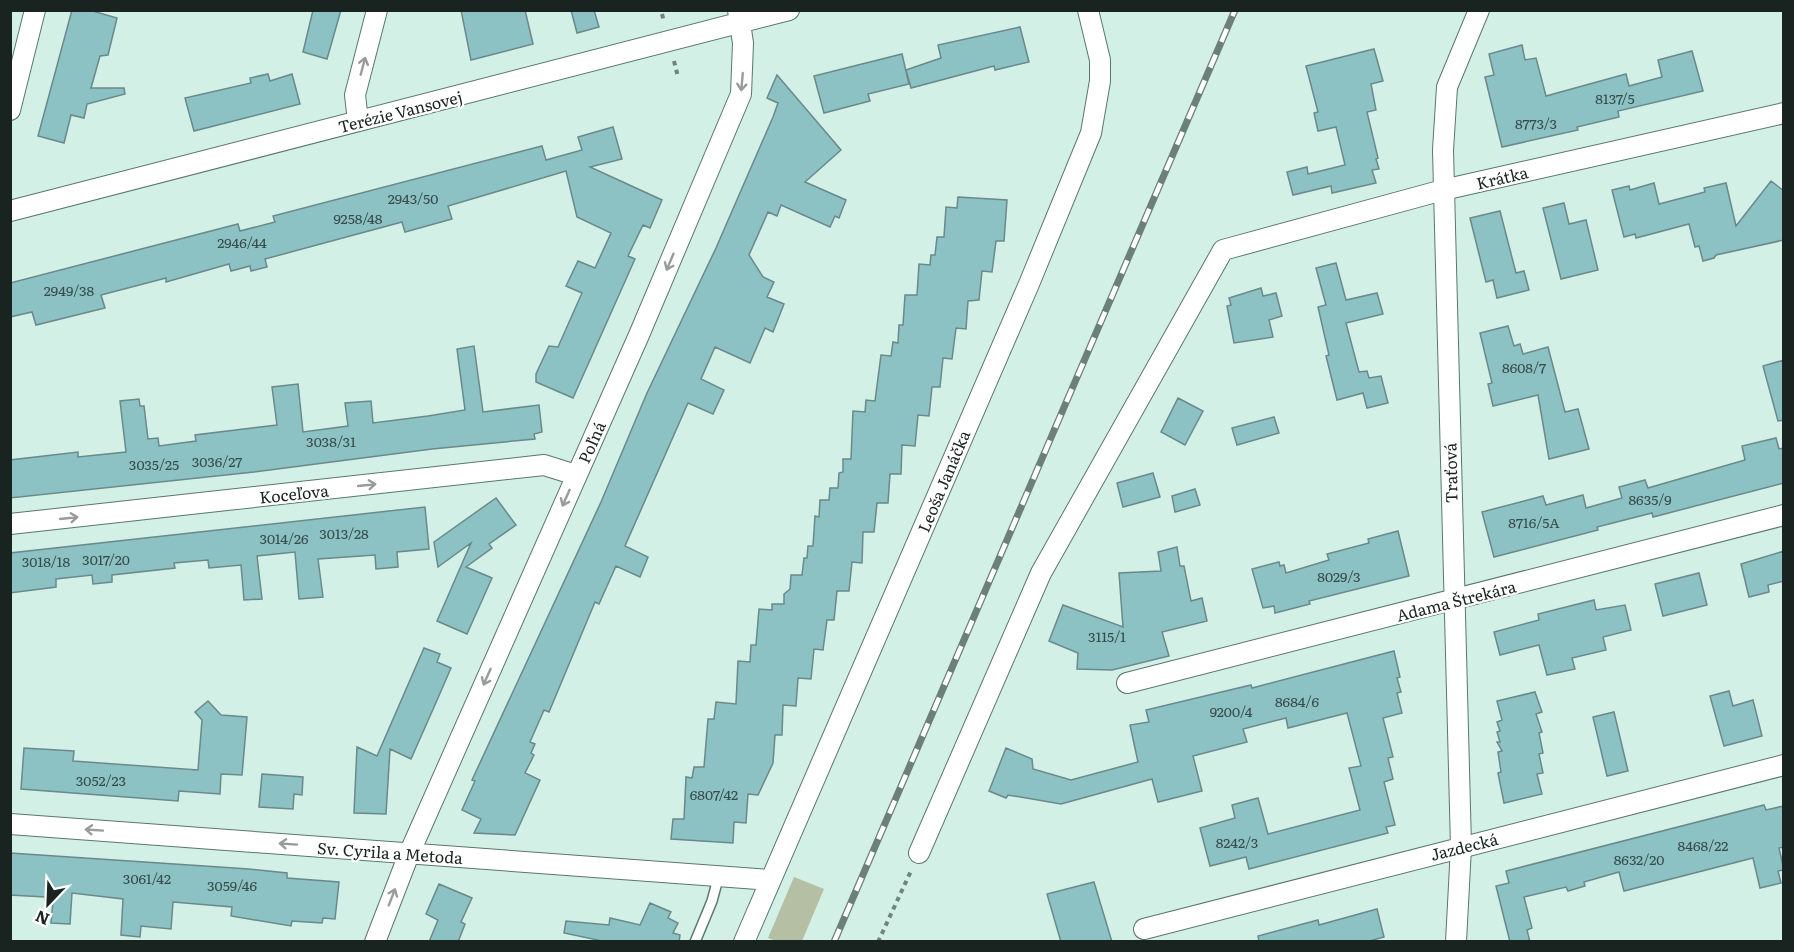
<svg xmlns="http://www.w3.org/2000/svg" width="1794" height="952" viewBox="0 0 1794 952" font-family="Literata,serif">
<rect width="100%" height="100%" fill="#d2f0e6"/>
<path fill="#b5bfa3" d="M794,877L824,889L802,941H776L768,938Z"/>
<path fill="#8dc2c4" stroke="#6a898a" stroke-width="1.5" d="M72,10H89L117,18L108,55L100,56L91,88H124L125,94L87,104L84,118L71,115L64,143L38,136Z
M313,10H341L327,59L303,52Z
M461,10H525L533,44L471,60Z
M571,10H594L599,27L577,33Z
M1020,27L1029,62L995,70L994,66L911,88L906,70L941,58L938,45Z
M1522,45L1525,60L1536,58L1546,96L1626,74L1629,86L1662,77L1658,60L1692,51L1703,91L1618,111L1619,117L1577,127L1578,130L1502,147L1485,77L1494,75L1489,54Z
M1374,49L1383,81L1371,84L1376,110L1367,112L1378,158L1376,159L1379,169L1372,170L1376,183L1332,193L1331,186L1293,195L1287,172L1307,167L1308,174L1345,165L1336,127L1318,131L1314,113L1318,112L1306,66Z
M902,54L909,84L868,94L870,101L824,113L814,76Z
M268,74L270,81L292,74L300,104L194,131L185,98L251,83L250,78Z
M777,75L841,150L805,182L846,200L839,218L835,216L830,227L781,205L777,216L768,212L749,255L763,277L774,282L767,297L784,304L773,332L765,328L750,363L715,347L701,379L724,390L713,414L688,403L625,546L648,557L640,577L616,566L599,604L595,602L549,712L544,710L530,742L535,744L531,753L534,755L525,773L540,780L515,835L474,833L481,819L462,810L475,781L472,780L601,502L647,393L716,248L773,117L778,103L767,98Z
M613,127L622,159L590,167L662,200L650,228L643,225L628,256L635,259L573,398L536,382V374L549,346L558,347L582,293L566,286L578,261L595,268L611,233L577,217L566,171L448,206L452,219L405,232L402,222L265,259L267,267L251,271L250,266L231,271L229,264L166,282V278L101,295L105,308L36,325L32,312L10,317V283L238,224L240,231L275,222L273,216L542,146L546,160L582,150L578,137Z
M1771,181L1784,191V240L1716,255L1714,258L1703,261L1699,246L1695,247L1689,224L1636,238L1635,234L1624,237L1612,190L1629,186L1630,190L1654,183L1659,204L1705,192L1704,188L1726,183L1736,226Z
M958,197L1007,200L1004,241H996L992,272L982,271L979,300L968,301L966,329L956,328L952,359L943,358L940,387H932L929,416L918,415L915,446L902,445L901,474H890L888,503H877L874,532H863L862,563L852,562L849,591H837L834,620H827L823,650L814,649L811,679L798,678L796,706L783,705L782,735H775L773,763L758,795L748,794L746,823L734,822L733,843L671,839L673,819H684L686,777L692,778L694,767H704L708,719H714L716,702L736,704L738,661L750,662L751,645H756L759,609L772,610V604H784V594L790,589L791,575H802L804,558H807L808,546H813L815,516L819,517L820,500H829L830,488H838L839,473L843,472V459H851L853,411L865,412L866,400L875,401L881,355L891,356L893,342L898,343L899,325H903L905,295H917L919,264L930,265L931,255H935L937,237H944L946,207L957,208Z
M1564,203L1569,224L1586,220L1598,270L1561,279L1543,208Z
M1500,211L1516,273L1524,271L1529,290L1497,298L1493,280L1486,282L1470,218Z
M1336,263L1346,300L1377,293L1383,314L1346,323L1359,372L1367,371L1369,378L1381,376L1388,403L1367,408L1363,393L1337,400L1326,356L1329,355L1318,307L1326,305L1316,268Z
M1261,288L1263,296L1276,293L1282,316L1269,320L1273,337L1234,343L1227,306L1231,305L1229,298Z
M1508,326L1514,346L1520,344L1523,354L1548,347L1565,412L1578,409L1589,449L1549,459L1538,395L1493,406L1488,384L1492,383L1480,333Z
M474,346L483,412L539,405L542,432L534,434L535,439L432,449L254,472L10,498V460L78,452V457L126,452L120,401L139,399L140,406H144L148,439L158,438L159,446L196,441L195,435L277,425L272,387L298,384L303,432L348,426L345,403L371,401L373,423L428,416L465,410L457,349Z
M1784,360V420L1778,421L1763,366Z
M1178,398L1203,411L1185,445L1161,432Z
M1274,417L1279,433L1237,445L1232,428Z
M1776,438L1779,449L1784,448V483L1653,517L1652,513L1597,527L1598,530L1494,557L1482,512L1543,496L1546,505L1583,495L1586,508L1622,498L1619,487L1645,480L1648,488L1745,460L1742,446Z
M1153,473L1160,497L1123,507L1117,483Z
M1195,489L1200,505L1175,512L1172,496Z
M496,498L516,525L489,544L492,548L466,567L492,578L467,634L437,621L471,543L438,567L434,542Z
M425,507L429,549L397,552L398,567L376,569L375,555L318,559L323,597L299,599L295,552L257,556L262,599L244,600L241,565L209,568L208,560L174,563L175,568L112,575V582L93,584L92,575L56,579V587L10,593V553Z
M1398,531L1409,576L1309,601L1310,604L1275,613L1274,606L1263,608L1252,569L1279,562L1280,566L1284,565L1286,573L1329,560L1327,554L1369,543L1368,539Z
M1177,547L1180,566H1184L1191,601L1202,598L1207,621L1162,632L1169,656L1112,670L1077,669L1078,653L1049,641L1063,605L1123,627L1119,573L1161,571L1158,552Z
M1784,551V581L1768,585L1769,592L1749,597L1741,564Z
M1699,573L1707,605L1663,616L1655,584Z
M1594,600L1596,610L1625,605L1631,630L1603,637L1606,650L1572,658L1575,669L1547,675L1539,645L1500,655L1494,632L1539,620L1538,614Z
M424,648L440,654L437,662L451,668L438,698L411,759L390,749L386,814L354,813L357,747L377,756Z
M1394,651L1400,677L1397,678L1401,692L1397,693L1402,713L1383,718L1393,757L1388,758L1393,779L1384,782L1395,825L1386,827L1388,833L1249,869L1246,857L1210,866L1200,828L1235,818L1232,805L1258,798L1268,834L1360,810L1349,768L1361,766L1347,713L1288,728L1286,718L1243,729L1247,742L1193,756L1202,791L1158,802L1152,779L1061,804L1008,795L1006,798L989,791L1006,748L1032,759L1033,769L1071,780L1138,762L1130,725L1149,722L1146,710L1251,685L1252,688Z
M1729,691L1733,706L1753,700L1762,736L1724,746L1710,696Z
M1535,692L1542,712L1536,714L1542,732L1539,733L1543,753L1539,754L1543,773L1537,774L1542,794L1504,803L1498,773L1501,772L1498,752L1502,751L1497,742H1500L1497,732L1500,731L1497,722L1502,720L1497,701Z
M208,701L221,715L247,717L242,775L221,774L220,794L179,791L178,801L21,789L24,748L74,751L73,761L198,770L202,720L195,712Z
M1614,712L1628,771L1607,776L1593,717Z
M262,774L303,777L302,795L294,794L293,809L259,807Z
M1764,805L1766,810L1784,806V847L1779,848L1784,870L1778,871L1781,883L1760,888L1753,858L1624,891L1619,872L1584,882L1585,886L1568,891L1566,887L1524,897L1532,928L1527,930L1530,942H1510L1496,886L1509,883L1506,871Z
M10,853L249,869L287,873V878L339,882L335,919L323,918L322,923L292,921L291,926L231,916L232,907L173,902L171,929L141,926L140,937L121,935L123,899L72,893L70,924L51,923L53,901L45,900V897L10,895Z
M1094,882L1112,942H1061L1047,894Z
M439,884L472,898L461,922L465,924L458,942H429L438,920L426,914Z
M650,903L671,912L668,918L678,923L673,933L680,935L679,942H607L564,933L566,921L609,925L610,918L640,925Z
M1377,909L1384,937L1366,942H1259L1258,936L1318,920L1319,925Z"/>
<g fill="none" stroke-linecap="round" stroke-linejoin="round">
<defs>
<path id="service" d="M695,942L712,901L719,875"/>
<path id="minor" d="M10,110L35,10
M358,121L355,95L377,10
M10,211L789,10
M10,524L544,465L576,475
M1127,683L1784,515
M10,824L770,880
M919,853L1041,573L1223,250L1443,190L1784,113
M1144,929L1784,765
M375,942L409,854L639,335L741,94L743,43L738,10
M744,942L1029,284L1091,133L1100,81V60L1088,10
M1456,942L1461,847L1443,150L1447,87L1479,10"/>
</defs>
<use href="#service" stroke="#5b766e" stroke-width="12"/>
<use href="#minor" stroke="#5b766e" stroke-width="22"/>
<path stroke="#70847d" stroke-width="4" stroke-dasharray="4.5 4.5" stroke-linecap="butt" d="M662,14L664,22
M674,61L678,77
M878,942L911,871"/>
<use href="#service" stroke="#fff" stroke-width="9"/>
<use href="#minor" stroke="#fff" stroke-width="20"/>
<defs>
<path id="rail" d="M834,942L1235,10"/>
</defs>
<use href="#rail" stroke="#6c8079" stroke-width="7"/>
<use href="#rail" stroke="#fff" stroke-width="4.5" stroke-dasharray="14" stroke-linecap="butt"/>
</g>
<defs><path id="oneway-shaft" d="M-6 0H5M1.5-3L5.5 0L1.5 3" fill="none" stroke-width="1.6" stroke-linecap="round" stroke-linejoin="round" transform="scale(1.5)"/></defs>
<g stroke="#989c9b">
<use href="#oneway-shaft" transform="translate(363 66) rotate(-75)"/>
<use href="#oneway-shaft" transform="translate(742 82) rotate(95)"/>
<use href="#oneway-shaft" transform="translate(670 262) rotate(113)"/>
<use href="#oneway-shaft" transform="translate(367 485) rotate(-6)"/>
<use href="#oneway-shaft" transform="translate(566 498) rotate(114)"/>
<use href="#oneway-shaft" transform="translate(69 518) rotate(-6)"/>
<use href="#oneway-shaft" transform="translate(487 677) rotate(114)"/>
<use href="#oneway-shaft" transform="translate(94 830) rotate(-176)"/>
<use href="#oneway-shaft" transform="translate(288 844) rotate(-176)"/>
<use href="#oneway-shaft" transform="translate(392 897) rotate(-69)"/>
</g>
<g text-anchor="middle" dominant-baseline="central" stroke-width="4.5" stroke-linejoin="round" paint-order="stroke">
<g font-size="14" fill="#364c4a">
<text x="1615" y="98">8137/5</text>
<text x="1536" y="123">8773/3</text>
<text x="413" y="198">2943/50</text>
<text x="358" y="218">9258/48</text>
<text x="242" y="242">2946/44</text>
<text x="69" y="290">2949/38</text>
<text x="1524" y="367">8608/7</text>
<text x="331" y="441">3038/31</text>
<text x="217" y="461">3036/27</text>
<text x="154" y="464">3035/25</text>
<text x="1650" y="499">8635/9</text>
<text x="1534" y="522">8716/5A</text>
<text x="344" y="533">3013/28</text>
<text x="284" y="538">3014/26</text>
<text x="106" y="559">3017/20</text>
<text x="46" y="561">3018/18</text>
<text x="1339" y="576">8029/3</text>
<text x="1107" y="636">3115/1</text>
<text x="1297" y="701">8684/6</text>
<text x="1231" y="711">9200/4</text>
<text x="101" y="780">3052/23</text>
<text x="714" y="794">6807/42</text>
<text x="1237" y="842">8242/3</text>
<text x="1703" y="845">8468/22</text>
<text x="1639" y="859">8632/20</text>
<text x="147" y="878">3061/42</text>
<text x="232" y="885">3059/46</text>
</g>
<g font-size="16" fill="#192421" stroke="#fff">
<text transform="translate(400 111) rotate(-14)">Terézie Vansovej</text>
<text transform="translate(1502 177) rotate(-13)">Krátka</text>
<text transform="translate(591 442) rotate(-66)">Poľná</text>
<text transform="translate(1450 473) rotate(-91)">Traťová</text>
<text transform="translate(943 481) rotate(-67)">Leoša Janáčka</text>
<text transform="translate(294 493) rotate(-6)">Koceľova</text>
<text transform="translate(1456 600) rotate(-14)">Adama Štrekára</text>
<text transform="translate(1464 846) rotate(-14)">Jazdecká</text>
<text transform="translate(390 852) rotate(4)">Sv. Cyrila a Metoda</text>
</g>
</g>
<rect width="1794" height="952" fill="none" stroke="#192421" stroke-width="24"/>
<g transform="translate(48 904) rotate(203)" stroke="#ffffff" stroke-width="4.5" paint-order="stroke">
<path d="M0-4.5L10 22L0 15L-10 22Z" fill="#192421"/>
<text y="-9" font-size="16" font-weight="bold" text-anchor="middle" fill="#192421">N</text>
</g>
</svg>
